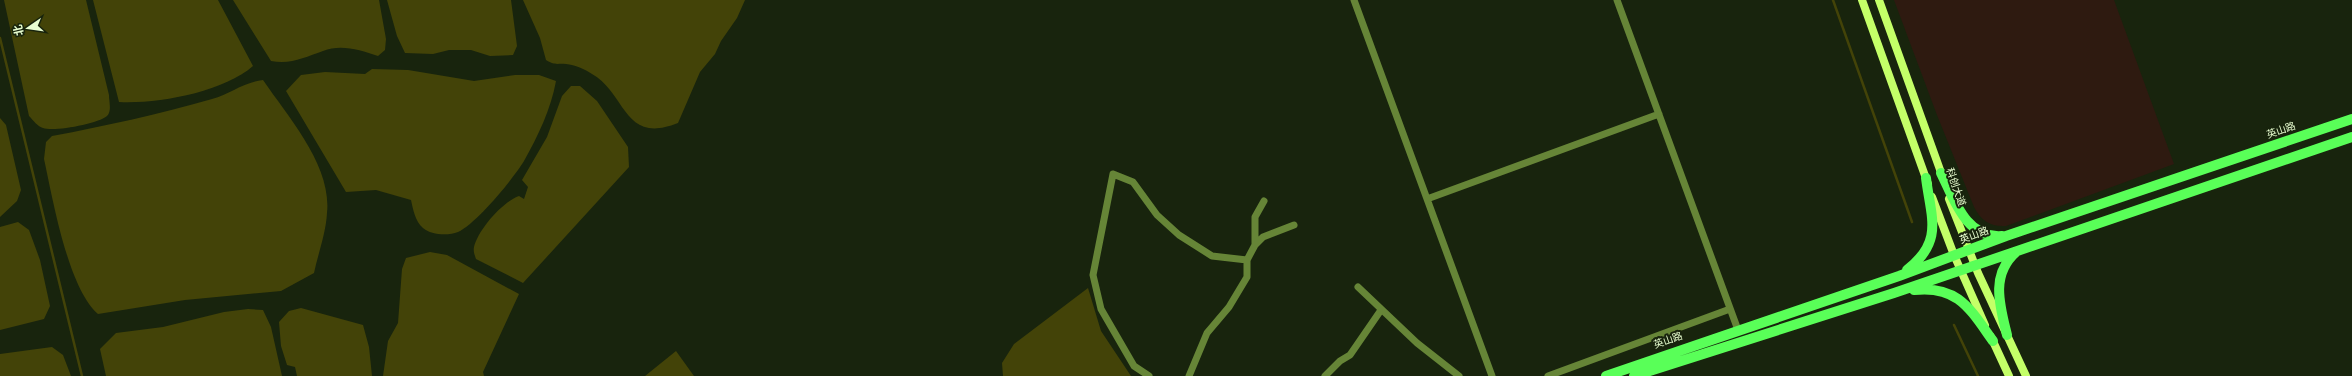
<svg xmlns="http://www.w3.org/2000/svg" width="2352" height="376" viewBox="0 0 2352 376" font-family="Arial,'Noto Sans SC',sans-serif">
<rect width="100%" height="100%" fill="#18240d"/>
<path fill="#2e1a10" d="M1894,0H2114L2174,164L2006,226C1991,227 1981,221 1974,207L1937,115Z"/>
<path fill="#434308" d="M4,0H86L109,95C109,102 112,111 107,116C97,124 54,132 43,128C38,127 33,120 29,116Z
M93,0H218L253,66C223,92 159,104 119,102Z
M233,0H379L386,39L385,50L378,56C360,50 341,44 323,51C305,57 291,65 271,61Z
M387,0H511L517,46L513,55L490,56L471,50H449L433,54L405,53L397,36Z
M523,0H745L737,18L721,41L715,54L700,72L678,123C623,145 627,94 592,74C585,69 575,65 566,64C557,63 556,66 546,60L540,38Z
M372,69L408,70L474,81L515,75H539L556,81C551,109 538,136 524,161C513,179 477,223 458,232C448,236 431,235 423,228C415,221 413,209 411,200L376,190L346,192L286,91L301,75L325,72L365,74Z
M263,80C289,118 332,166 327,213C326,233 318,254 314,273L281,291L185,300L98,314C68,288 53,200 44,159L46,142L52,136C106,126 159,114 212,99C230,94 244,82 263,80Z
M571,86H580L597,101L628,147L629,167L523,283L476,259C475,256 473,251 474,247C478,230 502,202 519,196L524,199L528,187L522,180L547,137L562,96Z
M0,118L6,125L21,190L17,201L0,217Z
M18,222L29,230L40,260L50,306L44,319L0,330V227Z
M430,252L447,255L519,294L483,372L484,376H383L388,341L398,323L402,269L406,258Z
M1088,288L1101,331L1131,376H1003L1002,363L1014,344Z
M301,308L363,325L369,347L372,376H297L295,367L287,365L281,346L279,322L289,311Z
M248,309L263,310L271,327L282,376H106L100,349L116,333L163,327L224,312Z
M52,347L63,355L71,376H0V354Z
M676,351L694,376H645Z"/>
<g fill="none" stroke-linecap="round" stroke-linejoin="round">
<path stroke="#434308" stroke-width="2.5" d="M1833,0L1912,222
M0,38L82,376
M1954,325L1978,376"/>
<path stroke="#668537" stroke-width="7" d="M1354,0L1492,376
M1617,0L1738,330
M1427,199L1659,114
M1255,245L1263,237L1294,225
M1358,287L1417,343L1459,376
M1149,376L1134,366L1101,309L1093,275L1113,174L1133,182L1157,215L1179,235L1212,256L1247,260L1255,245V217L1264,201
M1189,376L1207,333L1229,307L1247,277V260
M1325,376L1340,361L1350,355L1381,310
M1548,376L1730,309"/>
<path stroke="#c4ff68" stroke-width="8" d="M1862,0L1928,184
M1879,0L1943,178
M1932,197L1954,255L1985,325
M1949,199L1978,273L2026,376
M1991,337L2009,376"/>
<path stroke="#59ff58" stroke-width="10" d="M1941,173C1954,199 1966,239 2002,236
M1907,270C1944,241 1931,218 1926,178
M1914,290C1958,285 1970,309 1993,341
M2007,335C2000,306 1990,275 2016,252
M1606,376L1899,276L2006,236L2352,119
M1634,376L1894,293L2352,137"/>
</g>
<g text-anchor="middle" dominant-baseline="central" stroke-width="4" stroke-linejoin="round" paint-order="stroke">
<g font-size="10" fill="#e9ffd1" stroke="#18240d">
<text transform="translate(2281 130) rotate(-19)">英山路</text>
<text transform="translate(1956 187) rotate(71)">科创大道</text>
<text transform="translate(1974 235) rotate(-20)">英山路</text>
<text transform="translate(1668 340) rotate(-19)">英山路</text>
</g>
</g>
<g transform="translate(28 28) rotate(257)" stroke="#18240d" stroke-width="3" paint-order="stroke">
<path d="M0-3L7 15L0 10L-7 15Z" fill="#e9ffd1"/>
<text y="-6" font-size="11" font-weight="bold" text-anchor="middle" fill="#e9ffd1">北</text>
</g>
</svg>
